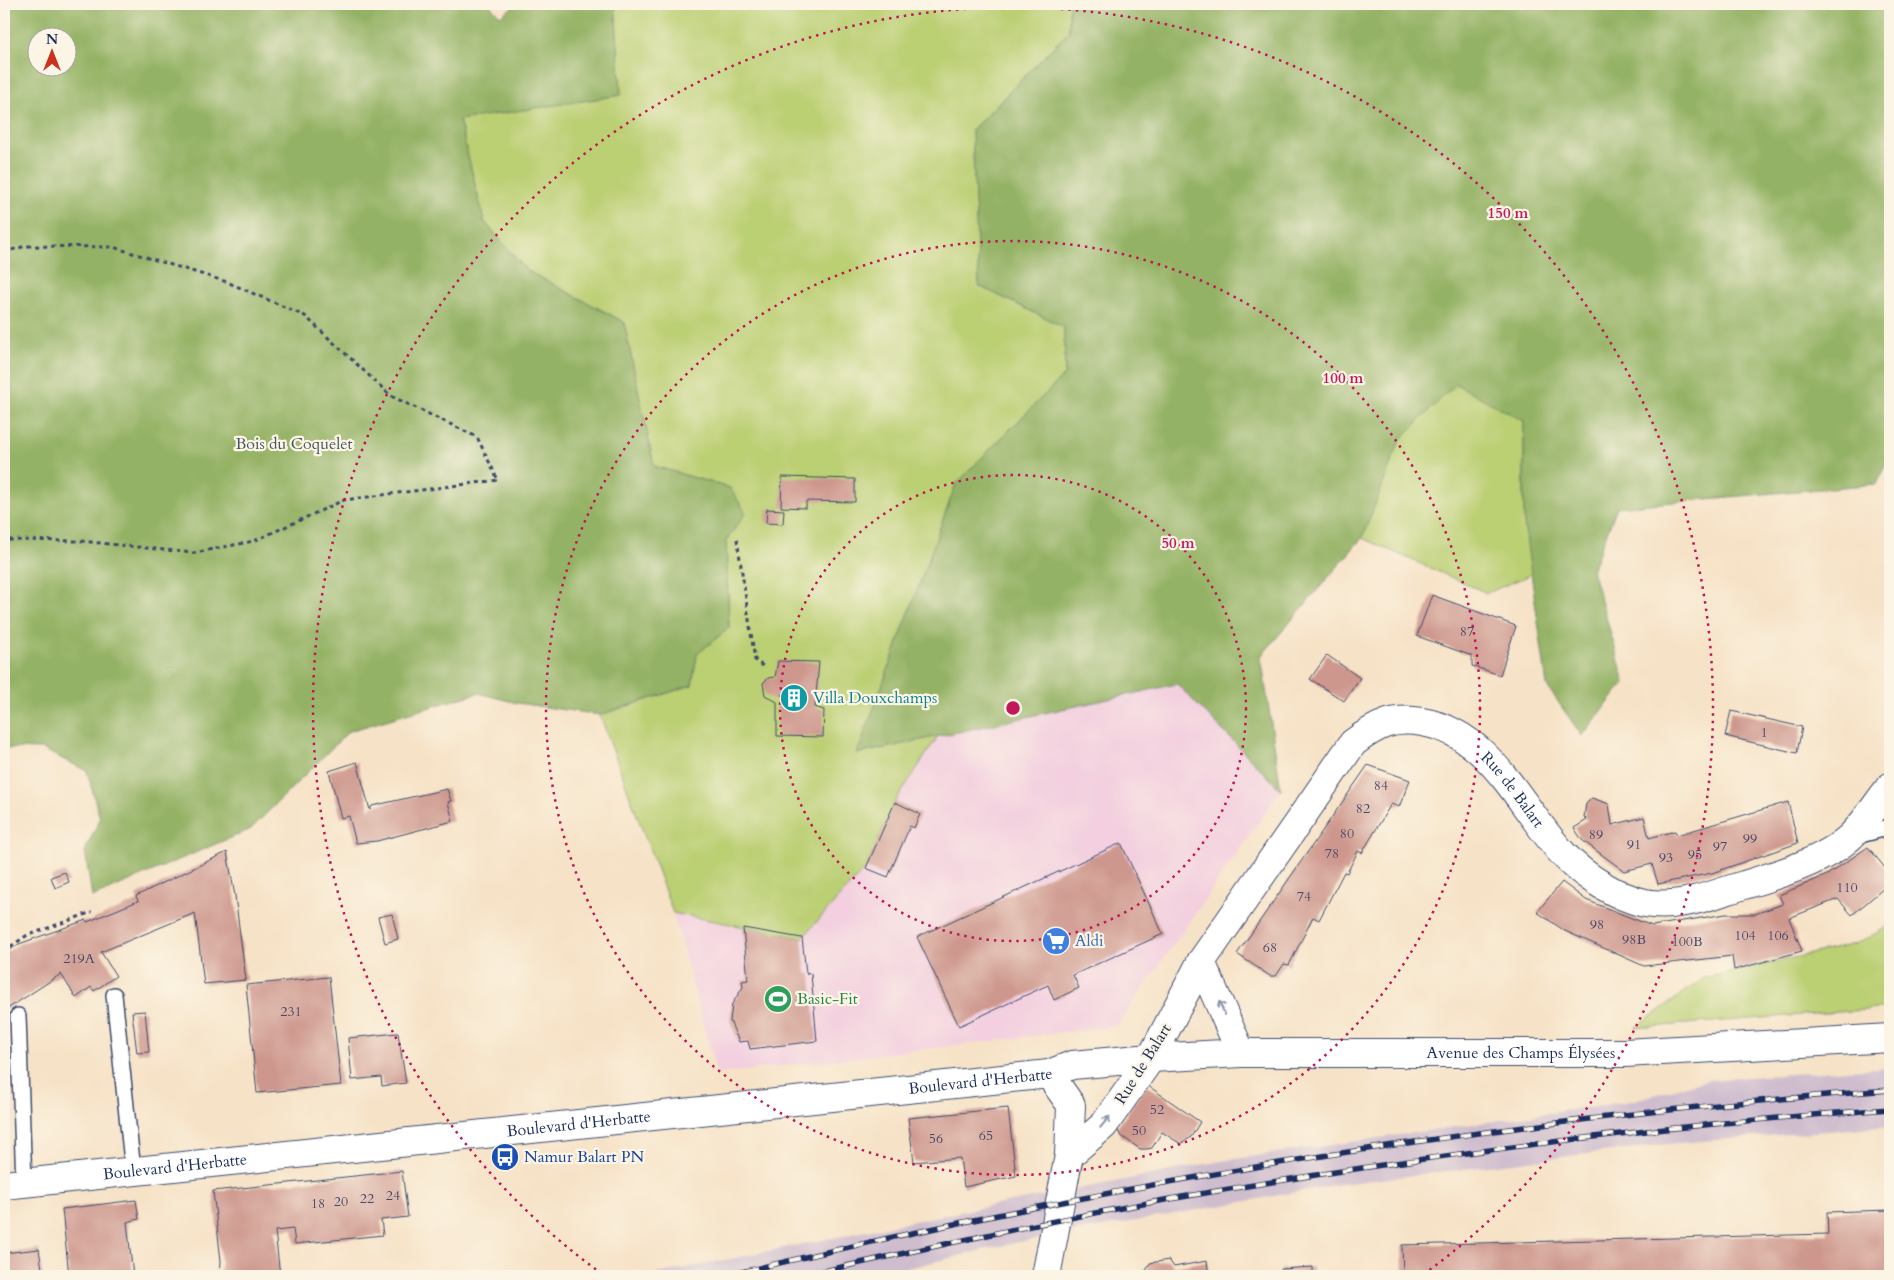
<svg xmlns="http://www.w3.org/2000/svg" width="1894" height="1280" viewBox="0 0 1894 1280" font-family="Cardo,serif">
<rect width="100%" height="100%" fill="#fcf5e5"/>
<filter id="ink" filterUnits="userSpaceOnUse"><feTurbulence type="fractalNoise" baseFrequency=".02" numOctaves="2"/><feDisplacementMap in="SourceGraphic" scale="10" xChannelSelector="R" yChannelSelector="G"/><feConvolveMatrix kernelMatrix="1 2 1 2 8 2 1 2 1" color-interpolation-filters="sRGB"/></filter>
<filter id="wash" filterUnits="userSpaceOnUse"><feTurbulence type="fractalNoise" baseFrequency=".0096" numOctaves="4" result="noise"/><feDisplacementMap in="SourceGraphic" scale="20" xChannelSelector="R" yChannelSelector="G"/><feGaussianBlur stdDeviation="1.12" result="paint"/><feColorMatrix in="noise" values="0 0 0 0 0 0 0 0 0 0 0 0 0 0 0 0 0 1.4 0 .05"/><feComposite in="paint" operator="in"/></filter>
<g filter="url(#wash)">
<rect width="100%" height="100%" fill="#f6e2c6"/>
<path fill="#f3cfdf" d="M1177,684L1281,790L1117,1026L717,1074L673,913L743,928L866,868L895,802L938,736Z"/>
<path fill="#cfbdce" d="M1890,1067V1126L1668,1144L1341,1184L1014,1243L874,1276H647L939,1216L1221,1161L1631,1101L1708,1080Z"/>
<path fill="#bbcf73" stroke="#6b7f68" d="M615,4H1069V31L972,130L979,286L1064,327L1065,374L956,484L858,754L938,736L895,802L866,868L802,938L673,913L600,715L692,685L697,654L729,628L726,541L730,488L654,466L624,322L526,270L484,221L459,119L621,95Z
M1456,383L1524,421V522L1532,574L1487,593L1362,538L1400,440Z
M1890,926V1008L1635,1028L1704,978L1855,944Z"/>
<path fill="#94b265" stroke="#587062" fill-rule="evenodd" d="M4,4H489L500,16L517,4H615L621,95L459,120L484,221L526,270L624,322L654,466L730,488L746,513L726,541L729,628L697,654L692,685L600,715L517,703L478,693L349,731L251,829L92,897L85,851L100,819L87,771L42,749L4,748ZM38,38H68V68H38Z
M1069,4H1890V458L1877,484L1617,507L1592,570L1625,682L1582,736L1547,686L1524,523V421L1456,384L1400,440L1362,538L1261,656L1281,790L1177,684L857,754L956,484L1065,374L1064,327L979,286L972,130L1069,31Z"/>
<g id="blocks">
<path fill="#ce978d" d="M782,477L855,479V502L806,501V508L781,507Z
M767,509L784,510L783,524L766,523Z
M1432,595L1516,626L1500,675L1472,666V656L1417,636Z
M1327,655L1360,678L1344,701L1310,679Z
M778,661L819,662L815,707L824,710L823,737L777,736V702L765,695L763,683L768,678L775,677Z
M1731,711L1802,727L1797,753L1725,736Z
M357,762L370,810L372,806L447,789L451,801L448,802L453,821L377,841L356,843L349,816L341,818L329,771Z
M1368,765L1410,780L1399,807L1391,804L1362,853L1358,851L1347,873L1344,872L1319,920L1313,917L1289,965L1284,964L1276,976H1270L1237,954Z
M1592,798L1609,804L1612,825L1644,817L1649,838L1675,831L1677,835L1788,802L1798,843L1712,873L1658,884L1652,864L1624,871L1582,840L1574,828L1587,820L1584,817L1586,804Z
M895,802L920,814L914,828L910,826L888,877L866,868Z
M1121,843L1163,934L1073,975L1079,988L1054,1000L1048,985L959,1026L917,937Z
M1868,847L1890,874V883L1852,915L1838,899L1789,918L1802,951L1734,970L1732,956L1644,966L1565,931L1537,912L1562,882L1586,900L1652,926L1726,914H1755L1783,904L1779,895L1827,875Z
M227,852L235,896L246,980L204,984L195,913L101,952L116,976L94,991L91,987L76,998L61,974L4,1011V954L19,944L86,920L87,922L138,901L136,896Z
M65,872L69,882L55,888L51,877Z
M392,914L398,939L385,943L378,917Z
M743,928L802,938L806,973L811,974L817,1041L750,1049L748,1041L739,1042L730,1021L732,1004L743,987L742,981L748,980Z
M329,977L341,1085L257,1093L246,985Z
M145,1011L149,1052L137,1053L132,1012Z
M4,1032L7,1049L4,1050Z
M398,1033L406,1083L382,1086L381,1077L352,1080L348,1038Z
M1147,1085L1200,1122L1191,1137L1181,1144L1162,1132L1152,1148L1147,1149H1140L1120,1135L1117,1128Z
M1008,1108L1016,1176L964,1187L960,1158L914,1162L908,1118Z
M402,1171L408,1217L381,1220L383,1235L295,1244L293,1229L275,1231L280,1276H220L221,1261L213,1191Z
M136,1200L139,1219L127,1222L133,1276H69L62,1209Z
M1890,1210V1276H1403L1402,1245L1828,1234L1827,1212Z
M39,1249L43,1276H4V1253Z
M1169,1260L1174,1267L1207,1261L1209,1276H1115L1146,1271L1150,1263Z
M1313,1267V1276H1282L1281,1269Z"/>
</g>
</g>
<g filter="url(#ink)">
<use href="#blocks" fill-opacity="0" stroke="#3c4a6e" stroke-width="1"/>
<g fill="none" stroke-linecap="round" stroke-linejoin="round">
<defs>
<path id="service" d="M1853,837L1890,827
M114,995L133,1171
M18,1016L24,1183"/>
<g id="minor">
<path d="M1201,962L1241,1053"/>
<path id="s1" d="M1151,1058L1201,962L1353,743C1377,725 1392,717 1422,722C1491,733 1520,808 1564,855C1584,876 1616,897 1645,903C1679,909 1711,895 1744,885C1777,875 1824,861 1850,837C1865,823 1877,803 1890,787"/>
</g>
<g id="tertiary">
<path d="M1069,1155L1104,1125L1151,1058"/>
<path id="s2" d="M4,1185L1049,1074L1072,1065L1151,1058L1241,1053H1625L1890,1038"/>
<path d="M1046,1276L1069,1155L1071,1105L1049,1074"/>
</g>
</defs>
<use href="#service" stroke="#3c4a6e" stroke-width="18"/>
<use href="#minor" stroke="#3c4a6e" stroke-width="30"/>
<use href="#tertiary" stroke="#3c4a6e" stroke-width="30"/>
<path stroke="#3c4a6e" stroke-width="3" stroke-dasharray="4 4" stroke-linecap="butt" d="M4,252L26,246L113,247L227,282L305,316L391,396L477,437L498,480L344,500L254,541L193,553L81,541L4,540
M737,539L755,660L765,668
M4,951L26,936L92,912"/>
<use href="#service" stroke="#fff" stroke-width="15"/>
<use href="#minor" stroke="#fff" stroke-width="28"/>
<use href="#tertiary" stroke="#fff" stroke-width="28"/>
<defs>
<path id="rail" d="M725,1276C1108,1183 1497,1119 1890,1090
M802,1276C926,1248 1051,1220 1176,1198C1412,1157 1651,1126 1890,1109"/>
</defs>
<use href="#rail" stroke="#1b2f5e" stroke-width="5.5"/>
<use href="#rail" stroke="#fcf5e5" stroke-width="4" stroke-dasharray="11" stroke-linecap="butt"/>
</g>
<defs><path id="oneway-shaft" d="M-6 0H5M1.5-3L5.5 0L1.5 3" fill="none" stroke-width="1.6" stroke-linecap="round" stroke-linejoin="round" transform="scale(1.25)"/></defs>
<g stroke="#8d97ae">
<use href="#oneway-shaft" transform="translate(1222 1008) rotate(-114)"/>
<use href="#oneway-shaft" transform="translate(1105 1122) rotate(-50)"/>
</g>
</g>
<g fill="none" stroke="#c2185b" stroke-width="2.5" stroke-dasharray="2.5 5">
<circle cx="1013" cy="708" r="233"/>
<circle cx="1013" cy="708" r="467"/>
<path d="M602 1274A700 700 0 1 1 1424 1274"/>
</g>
<defs>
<symbol id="building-disc" viewBox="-11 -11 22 22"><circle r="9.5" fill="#0f9aa8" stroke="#fcf5e5"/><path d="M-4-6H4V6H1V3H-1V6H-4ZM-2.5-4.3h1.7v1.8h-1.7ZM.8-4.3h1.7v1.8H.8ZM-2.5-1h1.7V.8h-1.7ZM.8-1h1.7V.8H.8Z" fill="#fff"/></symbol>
<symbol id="supermarket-disc" viewBox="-11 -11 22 22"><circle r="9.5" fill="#3f7fe0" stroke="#fcf5e5"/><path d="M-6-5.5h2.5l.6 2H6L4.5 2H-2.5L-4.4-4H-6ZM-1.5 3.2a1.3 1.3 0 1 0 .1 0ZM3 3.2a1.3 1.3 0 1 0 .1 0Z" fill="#fff"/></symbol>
<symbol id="stadium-disc" viewBox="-11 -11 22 22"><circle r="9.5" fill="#2e9e5b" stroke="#fcf5e5"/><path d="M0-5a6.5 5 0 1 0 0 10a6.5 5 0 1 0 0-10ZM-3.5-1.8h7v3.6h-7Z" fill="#fff"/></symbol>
<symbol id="bus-disc" viewBox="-11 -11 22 22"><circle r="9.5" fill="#1a4fb4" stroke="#fcf5e5"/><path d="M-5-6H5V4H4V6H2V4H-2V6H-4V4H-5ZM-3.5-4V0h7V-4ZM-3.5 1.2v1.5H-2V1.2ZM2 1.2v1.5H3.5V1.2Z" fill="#fff"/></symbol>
</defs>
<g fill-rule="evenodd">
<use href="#building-disc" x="778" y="682" width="32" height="32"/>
<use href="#supermarket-disc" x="1040" y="925" width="32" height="32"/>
<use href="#stadium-disc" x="762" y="983" width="32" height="32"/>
<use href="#bus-disc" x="489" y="1141" width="32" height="32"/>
</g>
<g text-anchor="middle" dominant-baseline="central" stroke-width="4.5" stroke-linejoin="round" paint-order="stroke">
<g font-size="14" fill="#48496a">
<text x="1467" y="631">87</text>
<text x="1764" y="732">1</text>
<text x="1381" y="785">84</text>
<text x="1363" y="808">82</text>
<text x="1347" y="833">80</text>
<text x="1596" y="834">89</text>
<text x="1750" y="838">99</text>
<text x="1634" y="844">91</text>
<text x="1720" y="846">97</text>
<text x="1332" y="853">78</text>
<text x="1695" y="854">95</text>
<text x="1666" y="857">93</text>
<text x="1847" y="887">110</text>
<text x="1304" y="896">74</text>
<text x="1597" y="924">98</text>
<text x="1745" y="935">104</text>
<text x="1778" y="935">106</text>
<text x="1634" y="939">98B</text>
<text x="1687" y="941">100B</text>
<text x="1270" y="947">68</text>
<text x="79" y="958">219A</text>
<text x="291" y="1011">231</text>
<text x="1157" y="1109">52</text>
<text x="1139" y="1130">50</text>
<text x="986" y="1135">65</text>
<text x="936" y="1138">56</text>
<text x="393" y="1195">24</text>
<text x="367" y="1198">22</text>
<text x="341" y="1201">20</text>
<text x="318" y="1203">18</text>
</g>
<g font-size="16" fill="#435763" stroke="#fcf5e5">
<text x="294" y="444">Bois du Coquelet</text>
</g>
<g font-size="16" fill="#0d838f" stroke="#fcf5e5" text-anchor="start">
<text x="813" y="698">Villa Douxchamps</text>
</g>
<g font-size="16" fill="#1b2f5e" stroke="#fcf5e5">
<text stroke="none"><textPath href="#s1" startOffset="566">Rue de Balart</textPath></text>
<text stroke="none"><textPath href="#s2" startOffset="1525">Avenue des Champs Élysées</textPath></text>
<text transform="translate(1143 1064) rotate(-58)">Rue de Balart</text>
<text stroke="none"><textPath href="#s2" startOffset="982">Boulevard d'Herbatte</textPath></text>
<text stroke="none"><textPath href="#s2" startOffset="578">Boulevard d'Herbatte</textPath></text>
<text stroke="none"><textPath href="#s2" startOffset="172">Boulevard d'Herbatte</textPath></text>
</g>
<g font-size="16" fill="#366cbe" stroke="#fcf5e5" text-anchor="start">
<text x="1075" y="941">Aldi</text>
</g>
<g font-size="16" fill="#27864d" stroke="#fcf5e5" text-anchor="start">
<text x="797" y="999">Basic-Fit</text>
</g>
<g font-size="16" fill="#164399" stroke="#fcf5e5" text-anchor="start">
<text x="524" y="1157">Namur Balart PN</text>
</g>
</g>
<circle cx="1013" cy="708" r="8" fill="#c2185b" stroke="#fcf5e5" stroke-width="2.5"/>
<g font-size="15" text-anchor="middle" font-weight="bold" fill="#c2185b" stroke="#fcf5e5" stroke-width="4.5" stroke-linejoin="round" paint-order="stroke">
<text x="1508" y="218">150 m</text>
<text x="1343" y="383">100 m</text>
<text x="1178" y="548">50 m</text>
</g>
<rect width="1894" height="1280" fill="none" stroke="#fcf5e5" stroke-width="20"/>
<g transform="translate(52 52)"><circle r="24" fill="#fcf5e5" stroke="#a2a6af"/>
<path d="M0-4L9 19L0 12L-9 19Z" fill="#c8321e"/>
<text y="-8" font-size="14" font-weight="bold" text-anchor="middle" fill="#1b2f5e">N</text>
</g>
</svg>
